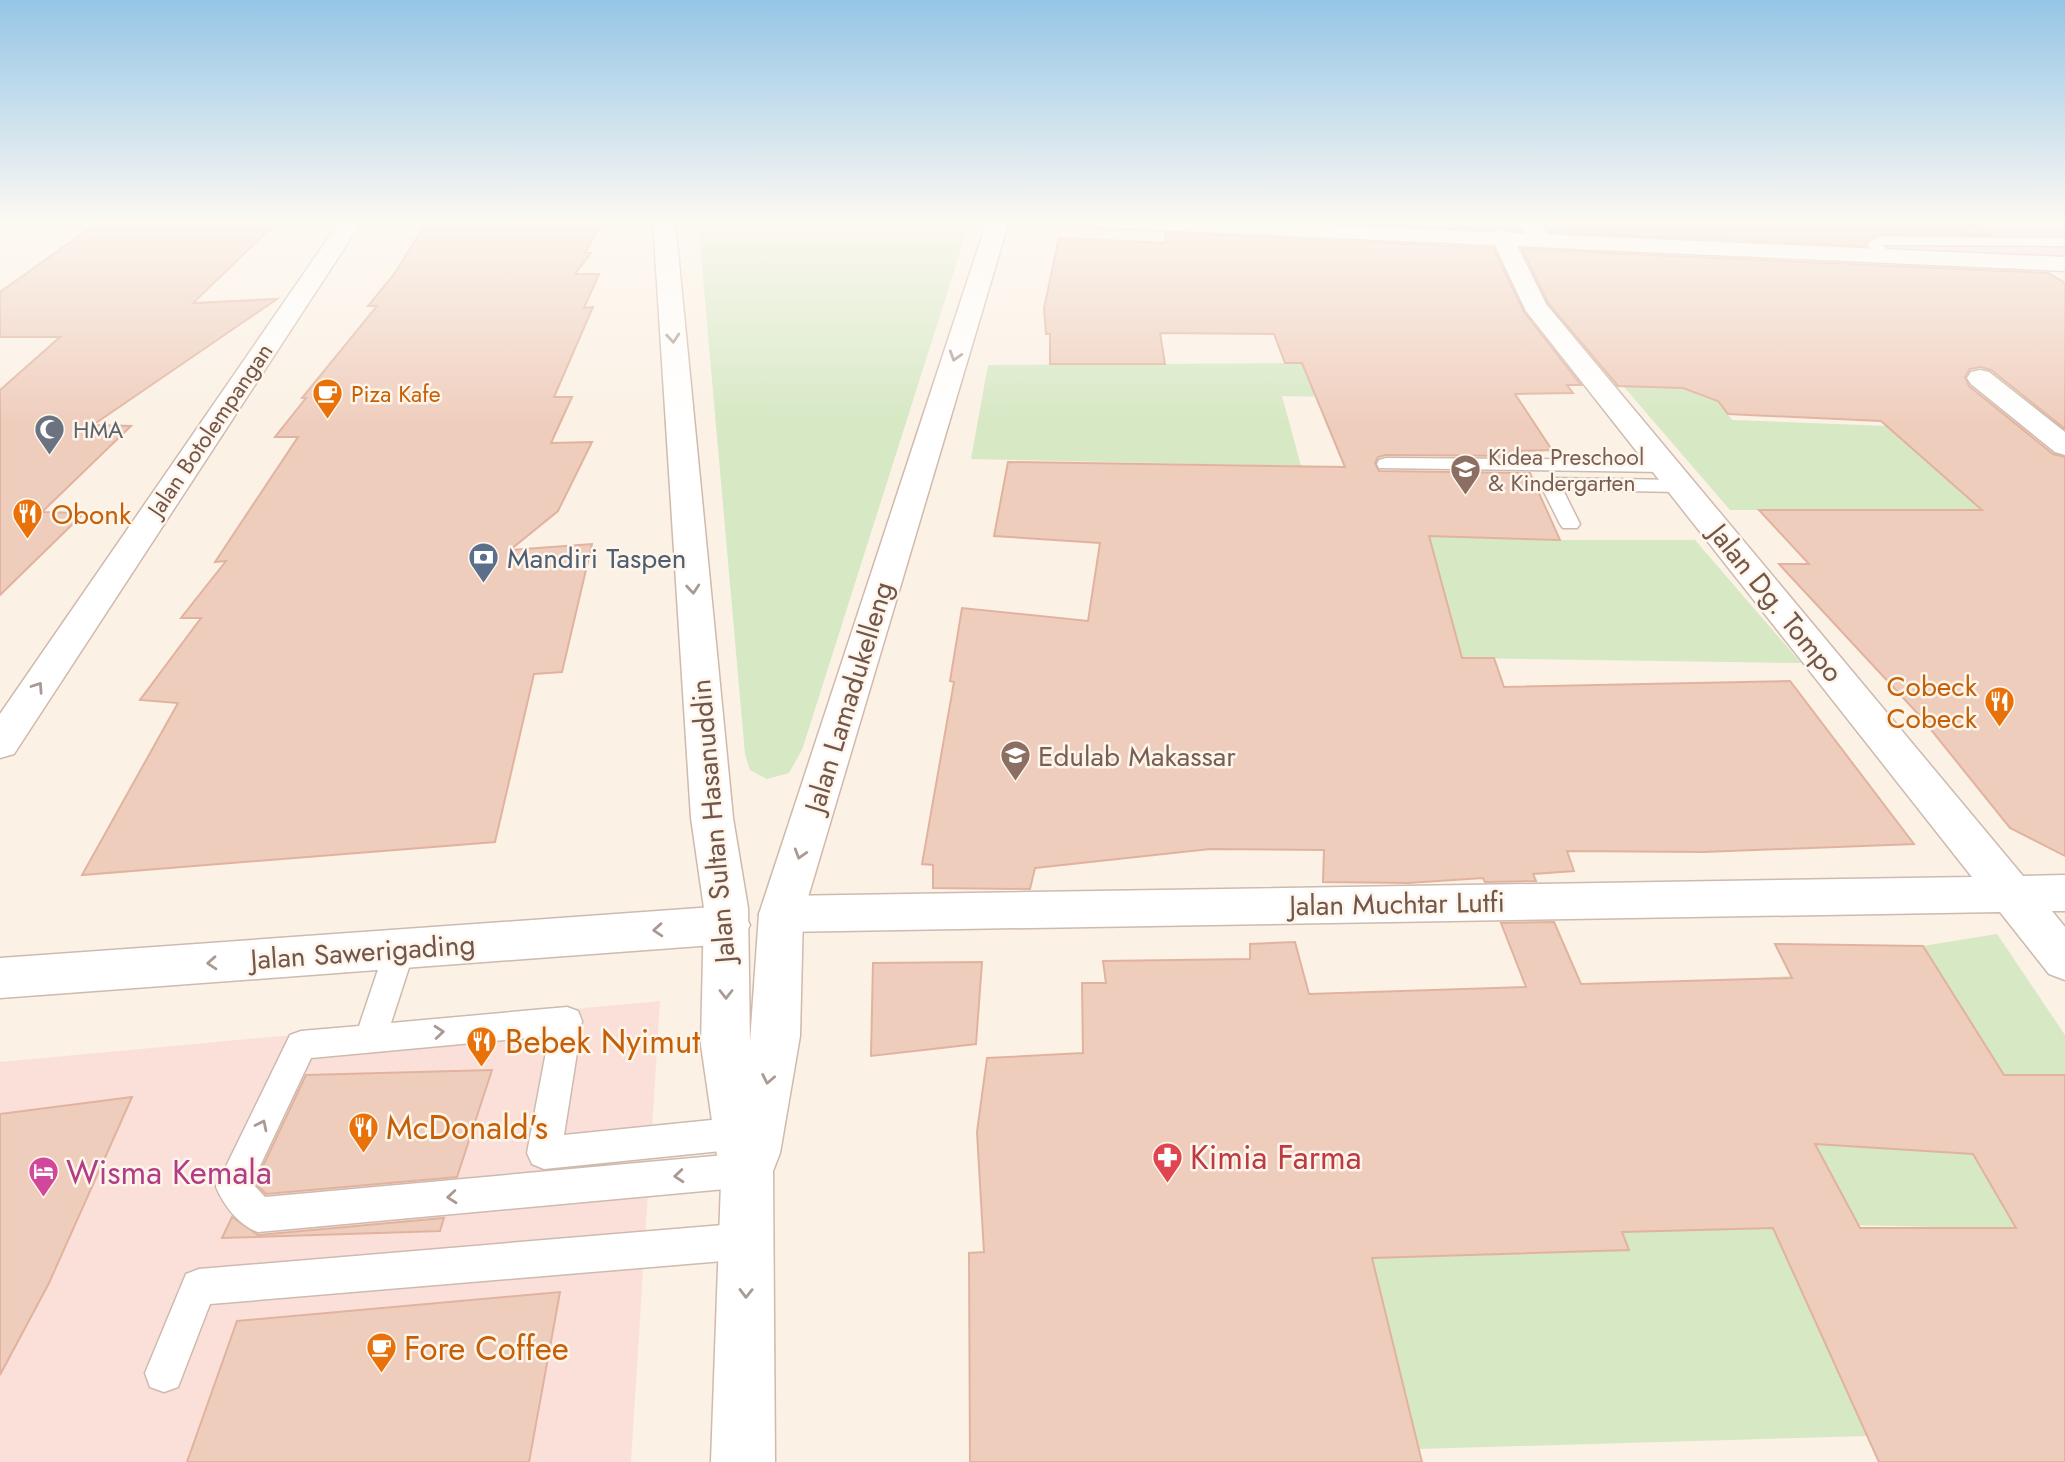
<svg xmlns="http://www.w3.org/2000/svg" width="2065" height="1462" viewBox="0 0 2065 1462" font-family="Jost,sans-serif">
<rect width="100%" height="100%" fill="#fbf1e5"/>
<path fill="#fbe0d9" d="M660,1001L631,1462H0V1062Z"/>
<path fill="#f9d8df" d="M1790,221H2065V258L1821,246Z"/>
<path fill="#d6e8c4" d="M698,221H862L891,224L894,221H970L802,750L789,773L767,779L750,770L745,754Z
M1311,363L1326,397L1282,396L1301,466L971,459L988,365Z
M1624,387L1683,388L1718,401L1732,420L1887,426L1982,510H1730Z
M1400,535L1560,540H1695L1801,663L1462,658L1431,542H1402Z
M1997,934L2065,1035V1076L2006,1078L1923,946Z
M1791,976L1973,1154L2016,1229L1858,1225L1726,980Z
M1773,1228L1867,1436L1418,1449L1372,1258L1628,1250L1623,1232Z"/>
<path fill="#efcdbd" stroke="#e1b39f" stroke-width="2" fill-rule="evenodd" d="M100,221H278L193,303L277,299L93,425L131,426L42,512L84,513L0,595V390L60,337H0V292Z
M427,221H603L585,253H591L575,274H599L584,308L593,307L554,397H572L551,443L592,442L558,511L510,550L592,544L562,672L534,674L495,842L82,875L178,703L140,700L201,618H181L226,561L215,562L298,437H275L306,398H302L377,306H368L395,273Z
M1289,221H1514L1520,231L1503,227L1493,230Z
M1542,221H1967L1989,235L1878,234L1866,242L1865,246L1550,232Z
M1166,233L1493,248L1524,312L1581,385H1567L1573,393L1515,394L1552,450L1520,451L1522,456L1386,455L1378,457L1375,463L1379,471L1530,473L1560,540L1429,536L1462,658H1494L1504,687L1790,681L1914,844L1703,852L1567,851L1574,871L1533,874L1536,881L1485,882L1483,878L1408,883L1323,882L1324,850L1210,849L1035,868L1030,889L933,888V865L922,864L954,682L950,681L962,608L1088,621L1100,543L994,536L1008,462L1345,467L1302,363H1285L1274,334L1160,333L1165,364H1050V334H1046L1044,308L1059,238L1165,243Z
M1522,249L2048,273L2065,283V429L1991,370L1981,367L1970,369L1965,377L1969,386L2053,454L2065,457V856L2010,828L1920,716L1779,564H1809L1759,510H1982L1881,421L1728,414L1718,401L1683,388L1618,386L1548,303Z
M1554,922L1581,984L1792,978L1775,944L1923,946L2004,1075H2065V1462H1879L1773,1228L1622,1232L1629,1250L1372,1258L1422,1462H970L969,1253L984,1252L977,1132L987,1058L1083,1053L1082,983H1106L1103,961L1250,959V944L1295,942L1309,994L1526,987L1501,923ZM1815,1144L1973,1154L2016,1228H1860Z
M982,962L976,1044L871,1056L873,963Z
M492,1070L457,1177L266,1194L255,1183L306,1075Z
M132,1097L49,1283L0,1375V1114Z
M232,1217L258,1235L444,1218L440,1231L222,1238Z
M560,1292L529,1462H187L237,1321Z"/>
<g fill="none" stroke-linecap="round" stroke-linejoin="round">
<defs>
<path id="lane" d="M1878,237L2065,238V246L1883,245L1892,255L1885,259L1880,258L1867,244Z
M1386,458L1664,460L1673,466L1664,472L1379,468L1377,464L1379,460Z
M1550,478L1681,480L1691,486L1681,492L1563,490L1580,524L1577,528H1563L1560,524L1540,484Z
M400,937L410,940L415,949L391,1023L567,1007L578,1011L582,1021L564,1135L741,1117L753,1122L758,1133L753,1144L741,1149L544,1169L532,1164L527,1153L549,1036L311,1058L252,1183L265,1197L747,1153L759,1158L764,1170L759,1182L747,1187L258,1232C239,1225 224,1206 216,1187L290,1035L301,1031L359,1026L385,949L390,940Z
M747,1223L760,1228L765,1241L760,1254L747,1259L210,1304L178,1387L164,1392L150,1387L145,1373L186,1274L199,1269Z"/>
<path id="street" d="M1517,221H1539L1551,239L1548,244H1532Z
M1502,230L1510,232L1513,237L1546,304L2023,876L2065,875V911H2052L2065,927V980L2049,974L2000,912L781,932L765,927L759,914L765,901L781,896L1972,877L1526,311L1491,237L1494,232Z
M1980,370L1989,372L2065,432V455L2055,452L1971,384L1967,378L1971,372Z
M727,906L743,912L750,925L743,938L727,944L0,998V958Z"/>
<path id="secondary" d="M340,221H362L14,754L0,758V714Z
M653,221H675L733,818L748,908L750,1042L759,914L987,221H1009L803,914L800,1036L780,1153L773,1171L775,1462H711L721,1183L701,1045L704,908L691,818Z
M1082,221H1234L2065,257V271L1093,227L1085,226Z"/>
</defs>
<use href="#lane" stroke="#cebaaf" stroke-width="3"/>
<use href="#street" stroke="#cebaaf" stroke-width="3"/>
<use href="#secondary" stroke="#d1b9ac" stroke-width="3"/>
<use href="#lane" fill="#fff" fill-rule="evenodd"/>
<use href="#street" fill="#fff" fill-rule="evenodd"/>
<use href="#secondary" fill="#fff" fill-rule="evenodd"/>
</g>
<defs><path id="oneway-chevron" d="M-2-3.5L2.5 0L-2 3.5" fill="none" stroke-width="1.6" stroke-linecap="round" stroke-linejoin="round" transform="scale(1.75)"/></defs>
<g stroke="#ab9a93">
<use href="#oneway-chevron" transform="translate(673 338) rotate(85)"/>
<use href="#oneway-chevron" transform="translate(955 356) rotate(107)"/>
<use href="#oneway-chevron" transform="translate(693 589) rotate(85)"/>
<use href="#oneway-chevron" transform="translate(38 687) rotate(-56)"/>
<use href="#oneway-chevron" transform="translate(800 854) rotate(107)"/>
<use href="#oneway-chevron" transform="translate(658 930) rotate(176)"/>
<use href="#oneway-chevron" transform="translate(212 963) rotate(176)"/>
<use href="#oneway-chevron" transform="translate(726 994) rotate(90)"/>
<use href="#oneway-chevron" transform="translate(439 1032) rotate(-5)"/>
<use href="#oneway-chevron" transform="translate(768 1079) rotate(101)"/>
<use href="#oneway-chevron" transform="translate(262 1125) rotate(-64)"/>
<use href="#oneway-chevron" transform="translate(679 1176) rotate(175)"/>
<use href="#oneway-chevron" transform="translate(452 1197) rotate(175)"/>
<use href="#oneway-chevron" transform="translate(746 1293) rotate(91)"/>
</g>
<linearGradient id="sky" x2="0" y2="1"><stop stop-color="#95c6e6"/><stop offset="0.52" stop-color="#fdf9f3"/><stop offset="1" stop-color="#fdf9f3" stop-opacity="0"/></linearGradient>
<rect width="2065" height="425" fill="url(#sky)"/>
<defs>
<symbol id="cafe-pin" viewBox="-11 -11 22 30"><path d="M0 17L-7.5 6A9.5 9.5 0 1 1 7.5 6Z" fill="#e8710a" stroke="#fef5eb"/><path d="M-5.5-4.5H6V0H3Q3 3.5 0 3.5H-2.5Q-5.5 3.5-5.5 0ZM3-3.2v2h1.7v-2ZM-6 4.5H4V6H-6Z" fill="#fff"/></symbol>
<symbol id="mosque-pin" viewBox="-11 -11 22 30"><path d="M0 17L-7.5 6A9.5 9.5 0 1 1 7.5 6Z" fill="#6b7280" stroke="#fef5eb"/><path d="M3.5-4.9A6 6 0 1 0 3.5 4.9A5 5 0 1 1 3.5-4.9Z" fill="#fff"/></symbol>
<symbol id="school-pin" viewBox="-11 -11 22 30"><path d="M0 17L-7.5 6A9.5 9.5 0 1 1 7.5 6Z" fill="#8d6e63" stroke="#fef5eb"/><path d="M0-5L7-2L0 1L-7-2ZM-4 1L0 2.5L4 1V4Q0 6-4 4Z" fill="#fff"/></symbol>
<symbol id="restaurant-pin" viewBox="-11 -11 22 30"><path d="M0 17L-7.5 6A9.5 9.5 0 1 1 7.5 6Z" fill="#e8710a" stroke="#fef5eb"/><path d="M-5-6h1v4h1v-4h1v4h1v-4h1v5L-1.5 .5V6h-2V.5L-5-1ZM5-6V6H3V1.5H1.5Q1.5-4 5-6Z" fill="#fff"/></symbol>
<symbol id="bank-pin" viewBox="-11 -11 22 30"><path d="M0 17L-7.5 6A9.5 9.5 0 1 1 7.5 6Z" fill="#5c6f8a" stroke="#fef5eb"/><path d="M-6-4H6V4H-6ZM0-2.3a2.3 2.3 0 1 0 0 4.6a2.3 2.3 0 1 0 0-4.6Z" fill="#fff"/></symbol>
<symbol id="pharmacy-pin" viewBox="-11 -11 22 30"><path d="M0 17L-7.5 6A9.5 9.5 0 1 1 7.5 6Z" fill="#e0444e" stroke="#fef5eb"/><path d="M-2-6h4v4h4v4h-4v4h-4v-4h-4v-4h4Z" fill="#fff"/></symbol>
<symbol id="hotel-pin" viewBox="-11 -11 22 30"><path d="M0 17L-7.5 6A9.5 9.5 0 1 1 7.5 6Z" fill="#d1479c" stroke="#fef5eb"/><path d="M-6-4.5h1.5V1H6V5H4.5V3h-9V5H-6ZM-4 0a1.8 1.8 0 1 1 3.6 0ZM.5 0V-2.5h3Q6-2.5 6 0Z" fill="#fff"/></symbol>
</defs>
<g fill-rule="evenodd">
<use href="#cafe-pin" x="310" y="376" width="35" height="47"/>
<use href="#mosque-pin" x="32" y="412" width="35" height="47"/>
<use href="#school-pin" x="1448" y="452" width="35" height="47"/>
<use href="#restaurant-pin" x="10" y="496" width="35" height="47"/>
<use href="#bank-pin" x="466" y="540" width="35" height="47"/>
<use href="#restaurant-pin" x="1982" y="684" width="35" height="47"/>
<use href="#school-pin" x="998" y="738" width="35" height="47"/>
<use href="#restaurant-pin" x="464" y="1024" width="35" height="47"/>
<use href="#restaurant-pin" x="346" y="1110" width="35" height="47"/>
<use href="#pharmacy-pin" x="1150" y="1140" width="35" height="47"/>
<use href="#hotel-pin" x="26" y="1154" width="35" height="47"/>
<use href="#cafe-pin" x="364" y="1330" width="35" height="47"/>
</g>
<g text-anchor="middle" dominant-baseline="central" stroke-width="5" stroke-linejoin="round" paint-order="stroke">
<g font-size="23" fill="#c56008" stroke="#fef5eb" text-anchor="start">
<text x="351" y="394">Piza Kafe</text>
</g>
<g font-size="23" fill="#5b616d" stroke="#fef5eb" text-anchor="start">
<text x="73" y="430">HMA</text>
</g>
<g font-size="23" fill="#73564b" stroke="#fef5eb">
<text transform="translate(210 430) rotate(-56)">Jalan Botolempangan</text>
</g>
<g font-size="23" fill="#785e54" stroke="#fef5eb" text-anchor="start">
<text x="1488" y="457">Kidea Preschool<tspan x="1488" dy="26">&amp; Kindergarten</tspan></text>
</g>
<g font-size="28" fill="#c56008" stroke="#fef5eb" text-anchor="start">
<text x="51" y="514">Obonk</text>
<text x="1977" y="686" text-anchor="end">Cobeck<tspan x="1977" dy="32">Cobeck</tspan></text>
</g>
<g font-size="28" fill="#4e5e75" stroke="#fef5eb" text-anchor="start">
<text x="507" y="558">Mandiri Taspen</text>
</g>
<g font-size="28" fill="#73564b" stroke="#fef5eb">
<text transform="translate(1776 603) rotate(51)">Jalan Dg. Tompo</text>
<text transform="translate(849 697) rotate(-73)">Jalan Lamadukelleng</text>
<text transform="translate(713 821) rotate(-95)">Jalan Sultan Hasanuddin</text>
<text transform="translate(1397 904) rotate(-1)">Jalan Muchtar Lutfi</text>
<text transform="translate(363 952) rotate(-4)">Jalan Sawerigading</text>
</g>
<g font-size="28" fill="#785e54" stroke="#fef5eb" text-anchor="start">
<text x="1038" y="756">Edulab Makassar</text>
</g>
<g font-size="33" fill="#c56008" stroke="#fef5eb" text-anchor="start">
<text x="505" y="1041">Bebek Nyimut</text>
<text x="386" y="1127">McDonald's</text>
<text x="404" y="1348">Fore Coffee</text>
</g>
<g font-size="33" fill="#be3a42" stroke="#fef5eb" text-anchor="start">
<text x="1190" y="1157">Kimia Farma</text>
</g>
<g font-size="33" fill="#b23c85" stroke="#fef5eb" text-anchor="start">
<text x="66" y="1172">Wisma Kemala</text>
</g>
</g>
</svg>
